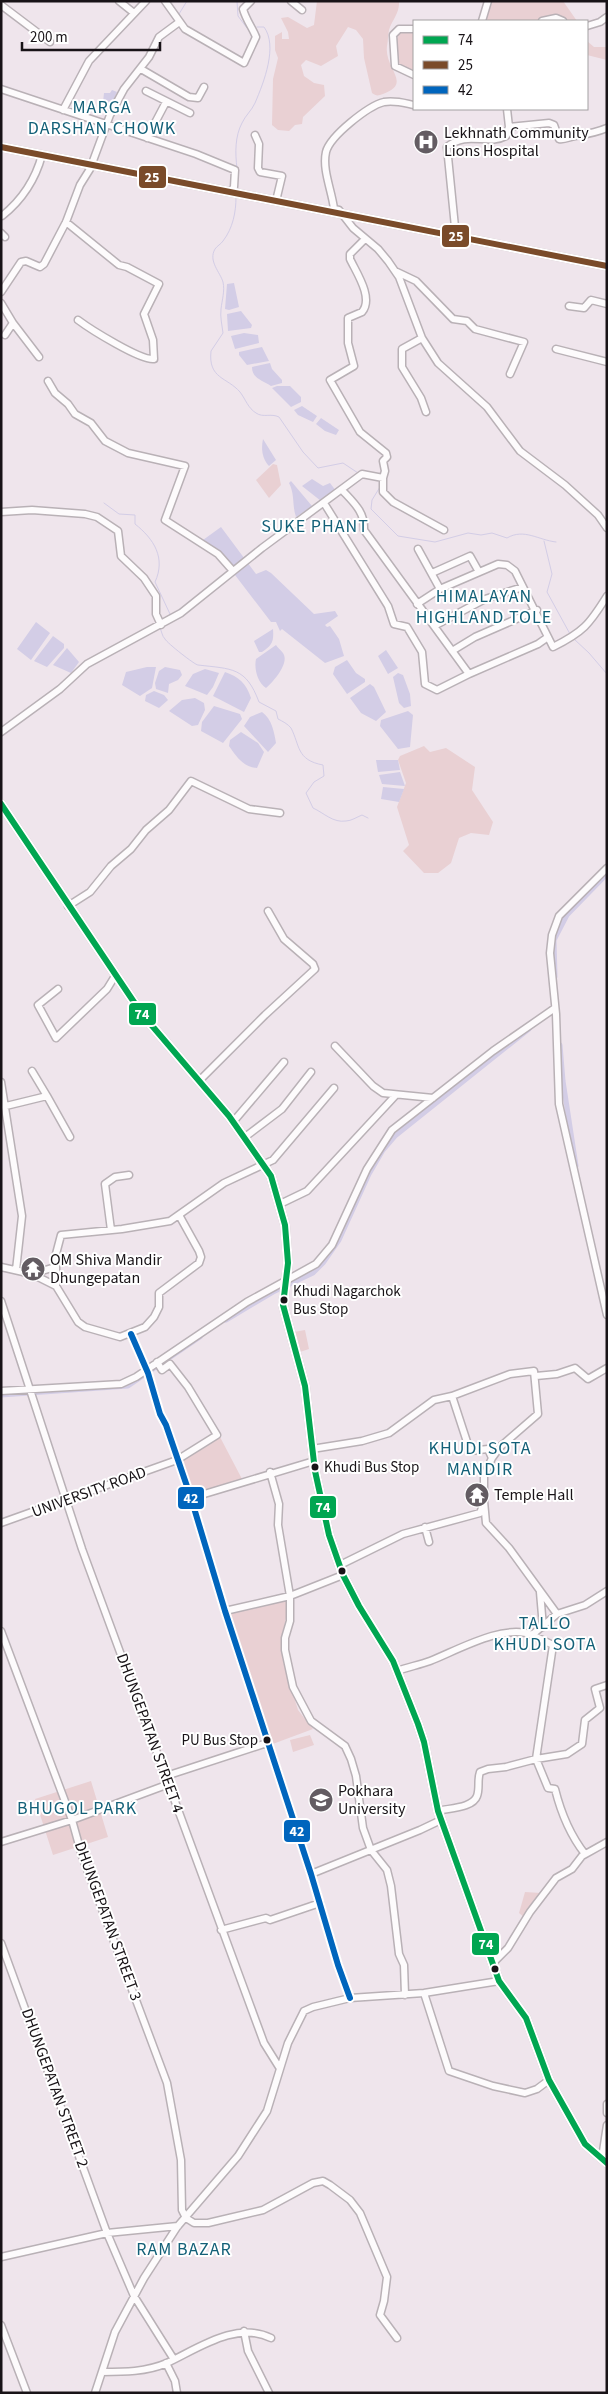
<svg xmlns="http://www.w3.org/2000/svg" width="608" height="2394" viewBox="0 0 608 2394" font-family="'Source Sans 3',sans-serif">
<rect width="100%" height="100%" fill="#efe5ec"/>
<path fill="#e9d0d3" d="M317,1H399C400,13 392,20 389,30C388,35 388,41 387,46C384,69 413,83 383,94C378,96 376,96 372,93L364,58L363,39L356,30L348,27L336,46L338,56L321,66L306,60L301,65L304,76L314,83L324,85L325,96L303,117L302,124L295,125L289,131L278,130L272,125L273,79L278,58L275,50V36L282,32V39H289L288,32L281,18L288,17L307,28L314,25Z
M489,1H563L577,21H486Z
M401,31L414,33V70L403,68C394,57 393,43 401,31Z
M587,41L594,47H607V60L587,55Z
M273,464L277,465L281,485L269,498L256,480Z
M424,746L430,752L446,748L475,767L472,790L493,822L489,835L471,833L459,838L451,863L438,873H424L403,851L409,845L397,807L406,783L398,760L400,756Z
M305,1330L309,1349L300,1352L294,1332Z
M220,1437L242,1479L192,1494L180,1461Z
M286,1600V1618L281,1639L283,1661L298,1710L313,1729L270,1745L227,1612Z
M310,1735L314,1745L293,1752L290,1740Z
M91,1781L108,1837L53,1855L35,1799Z
M525,1892L541,1893L524,1917L519,1913Z"/>
<path fill="#d3cde6" d="M112,90L117,92L110,107H107L103,102L104,93H110Z
M234,283L239,307L229,310L225,309L227,284Z
M241,311L252,325L251,328L228,331L227,314Z
M244,333L258,335L259,343L235,349L231,336Z
M262,347L269,361L247,365L239,355V352Z
M270,363L272,369L282,380V383L271,386C263,380 252,379 252,367Z
M277,386H290L301,397V402L291,407L272,388Z
M302,406L317,416L313,422L298,415L294,410Z
M321,418L339,430L336,435L325,431L316,424Z
M263,439L276,460L269,466C262,458 261,449 263,439Z
M312,479L323,486L330,483L336,491L321,501L302,486Z
M291,481L312,506L296,517C292,506 295,494 289,483Z
M221,527L256,574L266,570L271,573L314,614L335,611L338,616L325,625L327,627L330,626L339,639L344,656L325,663L282,629L280,631L276,622H271L222,558L202,546L203,540Z
M36,622L50,633L31,660L17,649Z
M273,629C274,642 272,645 262,652H259L254,641Z
M53,636L64,644V648L47,667L34,661Z
M276,645C278,648 283,652 284,655C288,665 273,682 266,688C257,682 254,668 256,659Z
M67,648L79,662L71,673L53,665Z
M386,650L398,668L388,674L378,656Z
M347,660L356,673L365,679V682L347,694L333,674L335,667Z
M147,667H156L152,688L140,696L122,685L126,672Z
M165,667L180,670L182,675L178,680L169,684L168,693L156,689L155,683L159,671Z
M205,669L219,673L213,687L207,695L185,686L193,674Z
M225,672C239,677 246,683 251,698L244,712L213,696Z
M398,673L403,675L410,694L411,706L404,708L399,703L393,677Z
M370,684L374,687L386,712L376,721L361,713L350,698Z
M154,691L164,695L168,700L159,708L145,701L146,695Z
M195,698L204,703L205,710L198,725L192,726L169,711L182,700Z
M214,706L240,714L242,719L223,743L201,731L202,722Z
M408,711L413,715L410,747L398,749L380,726L381,720Z
M262,712C272,719 274,732 276,743L268,752L244,726L250,717Z
M241,732L258,743L264,752L257,768C243,767 236,756 229,746L230,740Z
M376,760H398L400,770L378,772Z
M400,772L405,786L382,784L379,775Z
M383,787L404,789L399,802L381,799Z"/>
<g fill="none" stroke-linecap="round" stroke-linejoin="round">
<path stroke="#d3cde6" stroke-width="1" d="M237,1L238,16L247,28
M179,14L187,1
M158,34L176,20
M237,168C235,153 235,136 242,123C245,116 252,110 255,103C264,82 278,46 264,27H257
M81,178L86,168
M236,197C236,212 233,228 223,241C221,244 217,246 215,249C208,261 220,272 223,282C225,291 222,300 221,309C220,317 222,325 223,333L211,351C208,379 227,377 240,392C246,400 248,408 256,413C263,418 271,413 279,417L303,452L318,468L343,463L358,473
M66,212L76,188
M380,487L372,500L371,509L398,536L435,542L468,533L481,535L492,533L507,538C524,528 538,540 556,542
M104,503L119,514L135,515V524C154,539 166,558 155,582L170,614L169,616
M544,541L552,574L547,592L570,634
M160,628C162,632 162,636 165,639C167,643 195,665 198,665C232,669 246,667 259,702L276,711L278,719C282,721 288,724 291,728C300,745 296,760 323,765L324,776L314,782L306,793L313,808C324,813 333,823 346,821C351,821 357,817 362,815L368,818
M574,639L589,653L607,674"/>
<path stroke="#d3cde6" stroke-width="5" d="M555,977L554,940L567,915L607,874
M560,1045L563,1081L576,1166
M226,1320L273,1292L313,1273L323,1263L339,1240L369,1174L383,1150L395,1136L529,1029
M1,1395L128,1386L200,1337"/>
<defs>
<path id="minor" d="M119,1L134,13
M165,1L185,29L244,63L256,37C252,27 246,20 243,9L251,1
M291,1L302,10
M1,5L50,42
M482,21L488,1
M542,21L556,18L563,21
M587,26L600,22L607,17
M414,29H399L393,35L395,66L414,75
M141,69L189,97L198,98L204,87
M1,89L196,154L235,170L234,187L231,191
M146,91L190,113
M414,105C404,103 395,100 384,102C368,106 330,136 326,152C322,170 332,191 334,209L339,210L353,228L378,249L388,261L399,277L422,338L438,363L487,407L520,451L565,485L598,515L607,528
M63,110L89,61L146,1
M509,127L549,123L554,125L559,139C565,140 569,137 575,136C587,134 595,133 607,128
M255,135L259,144L258,168L260,172L282,176L276,201
M147,138L166,102
M2,216C22,200 35,181 42,155
M66,222L119,265L127,267L159,284L144,314L153,340L154,359C141,361 90,329 78,320
M1,233L5,237
M456,237L447,147C467,130 488,146 506,136L509,127L507,109
M395,271L416,281L453,319L467,321L475,329L524,342L510,374
M1,292L21,262L26,261L40,267L44,264L66,222L80,185L90,169L110,115L124,89L149,57L159,37L178,23
M1,303L13,323L5,335
M569,306L584,308L591,300L607,304
M13,323L39,357
M422,338L402,349V367L421,398L426,412
M556,349L607,362
M48,381L55,393L68,404L75,414L91,423L105,441L128,453L185,466L165,520L218,554L233,571
M383,478V492L393,502L444,530
M324,503L388,606L394,624L407,627L422,652L425,684L437,690L469,674L364,530C365,512 354,503 342,490
M1,512L32,510L85,514L97,517L118,531L121,556L144,578L156,596V614L161,625
M418,549L440,589
M432,573L470,556L479,572
M417,604L440,589L498,564L507,565L515,571L548,637
M434,626L485,599L523,587
M452,651L475,637L537,610
M469,674L538,644L548,637L553,647C583,632 589,625 607,596
M1,732L60,689L87,664L181,613L262,548L362,474L383,478L385,471L383,461L387,457L386,453L360,432L330,380L354,366L348,343V318L362,312C374,298 356,272 350,259V254L365,239
M607,868L559,916L552,935L550,953L556,1014L559,1104L607,1315
M68,906L90,892L111,866L131,849L146,830L169,810L191,781L249,809L280,813
M58,989L38,1005L56,1038L107,989L115,976
M335,1046L373,1086L383,1093L433,1098
M200,1080L265,1015L315,969L313,964L284,939L268,911
M1,1082L22,1216L16,1270
M47,1096L70,1137
M6,1106L47,1096L32,1071
M233,1122L284,1062
M245,1137L282,1109L311,1072
M280,1204L307,1191L395,1096
M111,1230L105,1184L115,1177L129,1175
M1,1267L32,1274L56,1286L78,1322L85,1327L120,1337L145,1327L154,1317L159,1307V1293L199,1263L201,1257L199,1251L179,1215
M32,1274L55,1267
M56,1286V1254L61,1235L122,1229L170,1221L224,1183L273,1160L334,1088
M1,1301L82,1549L264,2043L279,2067
M131,1334L148,1373L160,1414L166,1425L191,1498L225,1611L311,1874L338,1965L350,1998
M536,1376L557,1374L575,1368L588,1379L607,1368
M1,1391L121,1384L136,1377L247,1302L316,1264L332,1245L367,1169L392,1130L493,1051L555,1008
M452,1396L470,1451L488,1449L492,1458
M312,1449L362,1441L389,1433L434,1400L452,1396L510,1374L534,1371L538,1414L500,1447L492,1458L484,1476V1501L486,1523L509,1548L557,1614
M270,1472L279,1504L278,1525L290,1596V1621L285,1638V1650L293,1687L311,1721L345,1746L351,1759L356,1776L363,1828L371,1850L387,1870L391,1886L399,1954L404,1965L405,1995
M191,1498L314,1461
M1,1523L177,1460L217,1435L188,1387L170,1364L162,1370L157,1362
M425,1527L429,1542
M340,1565L403,1534L480,1513L484,1503
M540,1592L543,1627
M225,1611L290,1596L343,1575
M1,1631L72,1820L82,1856L167,2083L181,2160L182,2210L186,2218L194,2223H208L263,2210L313,2183L323,2181L330,2185L350,2200L360,2213L387,2277L384,2301L380,2315L397,2338
M532,1635L553,1645L536,1759L567,1754L582,1744L585,1720L600,1708L595,1689L607,1685
M397,1671C408,1667 419,1665 430,1661C456,1651 504,1623 532,1635L557,1614L585,1605L607,1591
M166,1776L267,1743
M438,1811C449,1808 473,1808 477,1796C480,1788 477,1780 480,1772L488,1769L506,1767L536,1759L548,1788L555,1789C561,1813 570,1835 585,1854
M1,1842L72,1820L169,1784
M311,1874L420,1830L441,1820
M221,1930L266,1918L270,1920L320,1903
M1,1943L107,2233L134,2296L173,2358
M493,1963L508,1948L530,1912L556,1878L572,1869L582,1856L607,1842
M424,1993L449,2071L493,2086L525,2093L537,2089L549,2080
M607,2104V2113
M602,2158L607,2125
M1,2257L107,2233L178,2226
M1,2325L27,2393
M244,2331L248,2351L269,2393
M166,2363L175,2381L177,2393
M102,2372C124,2372 146,2372 167,2363C199,2348 236,2321 271,2338
M95,2393L115,2332L144,2278L177,2227L238,2156L267,2111L288,2043L304,2011L313,2007L350,1998L424,1993L499,1981"/>
<path id="major" d="M1,147L607,266
M1,804L142,1014L229,1116L271,1176L285,1225L288,1263L283,1305L305,1386L315,1471L329,1535L343,1575L359,1606L393,1661L418,1724L424,1742L438,1811L499,1981L526,2018L549,2080L585,2144L607,2163"/>
</defs>
<use href="#minor" stroke="#b9b1b6" stroke-width="9"/>
<use href="#major" stroke="#c1b0b8" stroke-width="10"/>
<use href="#minor" stroke="#fdfbfc" stroke-width="6"/>
<use href="#major" stroke="#f7eef2" stroke-width="8"/>
<defs>
<path id="bus-1" d="M1,804L142,1014L229,1116L271,1176L285,1225L288,1263L283,1305L305,1386L315,1471L329,1535L343,1575L359,1606L393,1661L418,1724L424,1742L438,1811L499,1981L526,2018L549,2080L585,2144L607,2163"/>
<path id="bus-2" d="M1,147L607,266"/>
<path id="bus-3" d="M131,1334L148,1373L160,1414L166,1425L191,1498L225,1611L311,1874L338,1965L350,1998"/>
</defs>
<use href="#bus-1" stroke="#fff" stroke-width="10"/>
<use href="#bus-2" stroke="#fff" stroke-width="10"/>
<use href="#bus-3" stroke="#fff" stroke-width="10"/>
<use href="#bus-1" stroke="#00a651" stroke-width="6"/>
<use href="#bus-2" stroke="#7a4b2a" stroke-width="6"/>
<use href="#bus-3" stroke="#0065bd" stroke-width="6"/>
</g>
<defs>
<symbol id="hospital-disc" viewBox="-11 -11 22 22"><circle r="9.5" fill="#635c62" stroke="#fff"/><path d="M-5-5h3v3.5h4V-5h3V5h-3V1.5h-4V5h-3Z" fill="#fff"/></symbol>
<symbol id="temple-disc" viewBox="-11 -11 22 22"><circle r="9.5" fill="#635c62" stroke="#fff"/><path d="M0-6L5-2H3V0L6.5 2.5H4V6H1.5V3h-3V6H-4V2.5H-6.5L-3 0V-2H-5Z" fill="#fff"/></symbol>
<symbol id="university-disc" viewBox="-11 -11 22 22"><circle r="9.5" fill="#635c62" stroke="#fff"/><path d="M0-5L7-2L0 1L-7-2ZM-4 1L0 2.5L4 1V4Q0 6-4 4Z" fill="#fff"/></symbol>
</defs>
<g fill-rule="evenodd">
<use href="#hospital-disc" x="412" y="128" width="28" height="28"/>
<use href="#temple-disc" x="19" y="1255" width="28" height="28"/>
<use href="#temple-disc" x="463" y="1481" width="28" height="28"/>
<use href="#university-disc" x="307" y="1786" width="28" height="28"/>
</g>
<g fill="#181317" stroke="#fff" stroke-width="2">
<circle cx="284" cy="1300" r="4.5"/>
<circle cx="315" cy="1467" r="4.5"/>
<circle cx="342" cy="1571" r="4.5"/>
<circle cx="267" cy="1740" r="4.5"/>
<circle cx="495" cy="1969" r="4.5"/>
</g>
<g text-anchor="middle" dominant-baseline="central" stroke-width="4" stroke-linejoin="round" paint-order="stroke">
<g font-size="15" fill="#181317" stroke="#fff" text-anchor="start">
<text x="293" y="1291">Khudi Nagarchok<tspan x="293" dy="18">Bus Stop</tspan></text>
<text x="324" y="1467">Khudi Bus Stop</text>
<text x="258" y="1740" text-anchor="end">PU Bus Stop</text>
</g>
<g font-size="16" fill="#181317" stroke="#fff" text-anchor="start">
<text x="444" y="133">Lekhnath Community<tspan x="444" dy="18">Lions Hospital</tspan></text>
<text x="50" y="1260">OM Shiva Mandir<tspan x="50" dy="18">Dhungepatan</tspan></text>
<text x="494" y="1495">Temple Hall</text>
<text x="338" y="1791">Pokhara<tspan x="338" dy="18">University</tspan></text>
</g>
<g font-size="16" fill="#181317" stroke="#fff">
<text transform="translate(89 1492) rotate(-20)">UNIVERSITY ROAD</text>
<text transform="translate(150 1733) rotate(70)">DHUNGEPATAN STREET 4</text>
<text transform="translate(108 1921) rotate(70)">DHUNGEPATAN STREET 3</text>
<text transform="translate(55 2088) rotate(70)">DHUNGEPATAN STREET 2</text>
</g>
<g font-size="18" letter-spacing="1" fill="#136078" stroke="#fff">
<text x="102" y="107">MARGA<tspan x="102" dy="21">DARSHAN CHOWK</tspan></text>
<text x="315" y="526">SUKE PHANT</text>
<text x="484" y="596">HIMALAYAN<tspan x="484" dy="21">HIGHLAND TOLE</tspan></text>
<text x="480" y="1448">KHUDI SOTA<tspan x="480" dy="21">MANDIR</tspan></text>
<text x="545" y="1623">TALLO<tspan x="545" dy="21">KHUDI SOTA</tspan></text>
<text x="77" y="1808">BHUGOL PARK</text>
<text x="184" y="2249">RAM BAZAR</text>
</g>
</g>
<g stroke="#fff" stroke-width="2">
<rect x="138" y="165" width="29" height="24" rx="5" fill="#7a4b2a"/>
<rect x="441" y="224" width="29" height="24" rx="5" fill="#7a4b2a"/>
<rect x="128" y="1002" width="29" height="24" rx="5" fill="#00a651"/>
<rect x="177" y="1486" width="28" height="24" rx="5" fill="#0065bd"/>
<rect x="309" y="1495" width="28" height="24" rx="5" fill="#00a651"/>
<rect x="283" y="1819" width="28" height="24" rx="5" fill="#0065bd"/>
<rect x="471" y="1932" width="29" height="24" rx="5" fill="#00a651"/>
</g>
<g font-size="14" text-anchor="middle" font-weight="bold" fill="#fff">
<text x="152" y="182">25</text>
<text x="456" y="241">25</text>
<text x="142" y="1019">74</text>
<text x="191" y="1503">42</text>
<text x="323" y="1512">74</text>
<text x="297" y="1836">42</text>
<text x="486" y="1949">74</text>
</g>
<rect width="608" height="2394" fill="none" stroke="#181317" stroke-width="5"/>
<rect x="413" y="20" width="175" height="90" fill="#ffffff" stroke="#a3a1a2"/>
<rect x="423" y="36" width="25" height="8" fill="#00a651" stroke="#a3a1a2"/>
<text x="458" y="45" font-size="15" fill="#181317">74</text>
<rect x="423" y="61" width="25" height="8" fill="#7a4b2a" stroke="#a3a1a2"/>
<text x="458" y="70" font-size="15" fill="#181317">25</text>
<rect x="423" y="86" width="25" height="8" fill="#0065bd" stroke="#a3a1a2"/>
<text x="458" y="95" font-size="15" fill="#181317">42</text>
<path d="M22 42v8h138v-8" fill="none" stroke="#181317" stroke-width="2.5"/>
<text x="30" y="42" font-size="15" fill="#181317" stroke="#ffffff" stroke-width="4" paint-order="stroke">200 m</text>
</svg>
